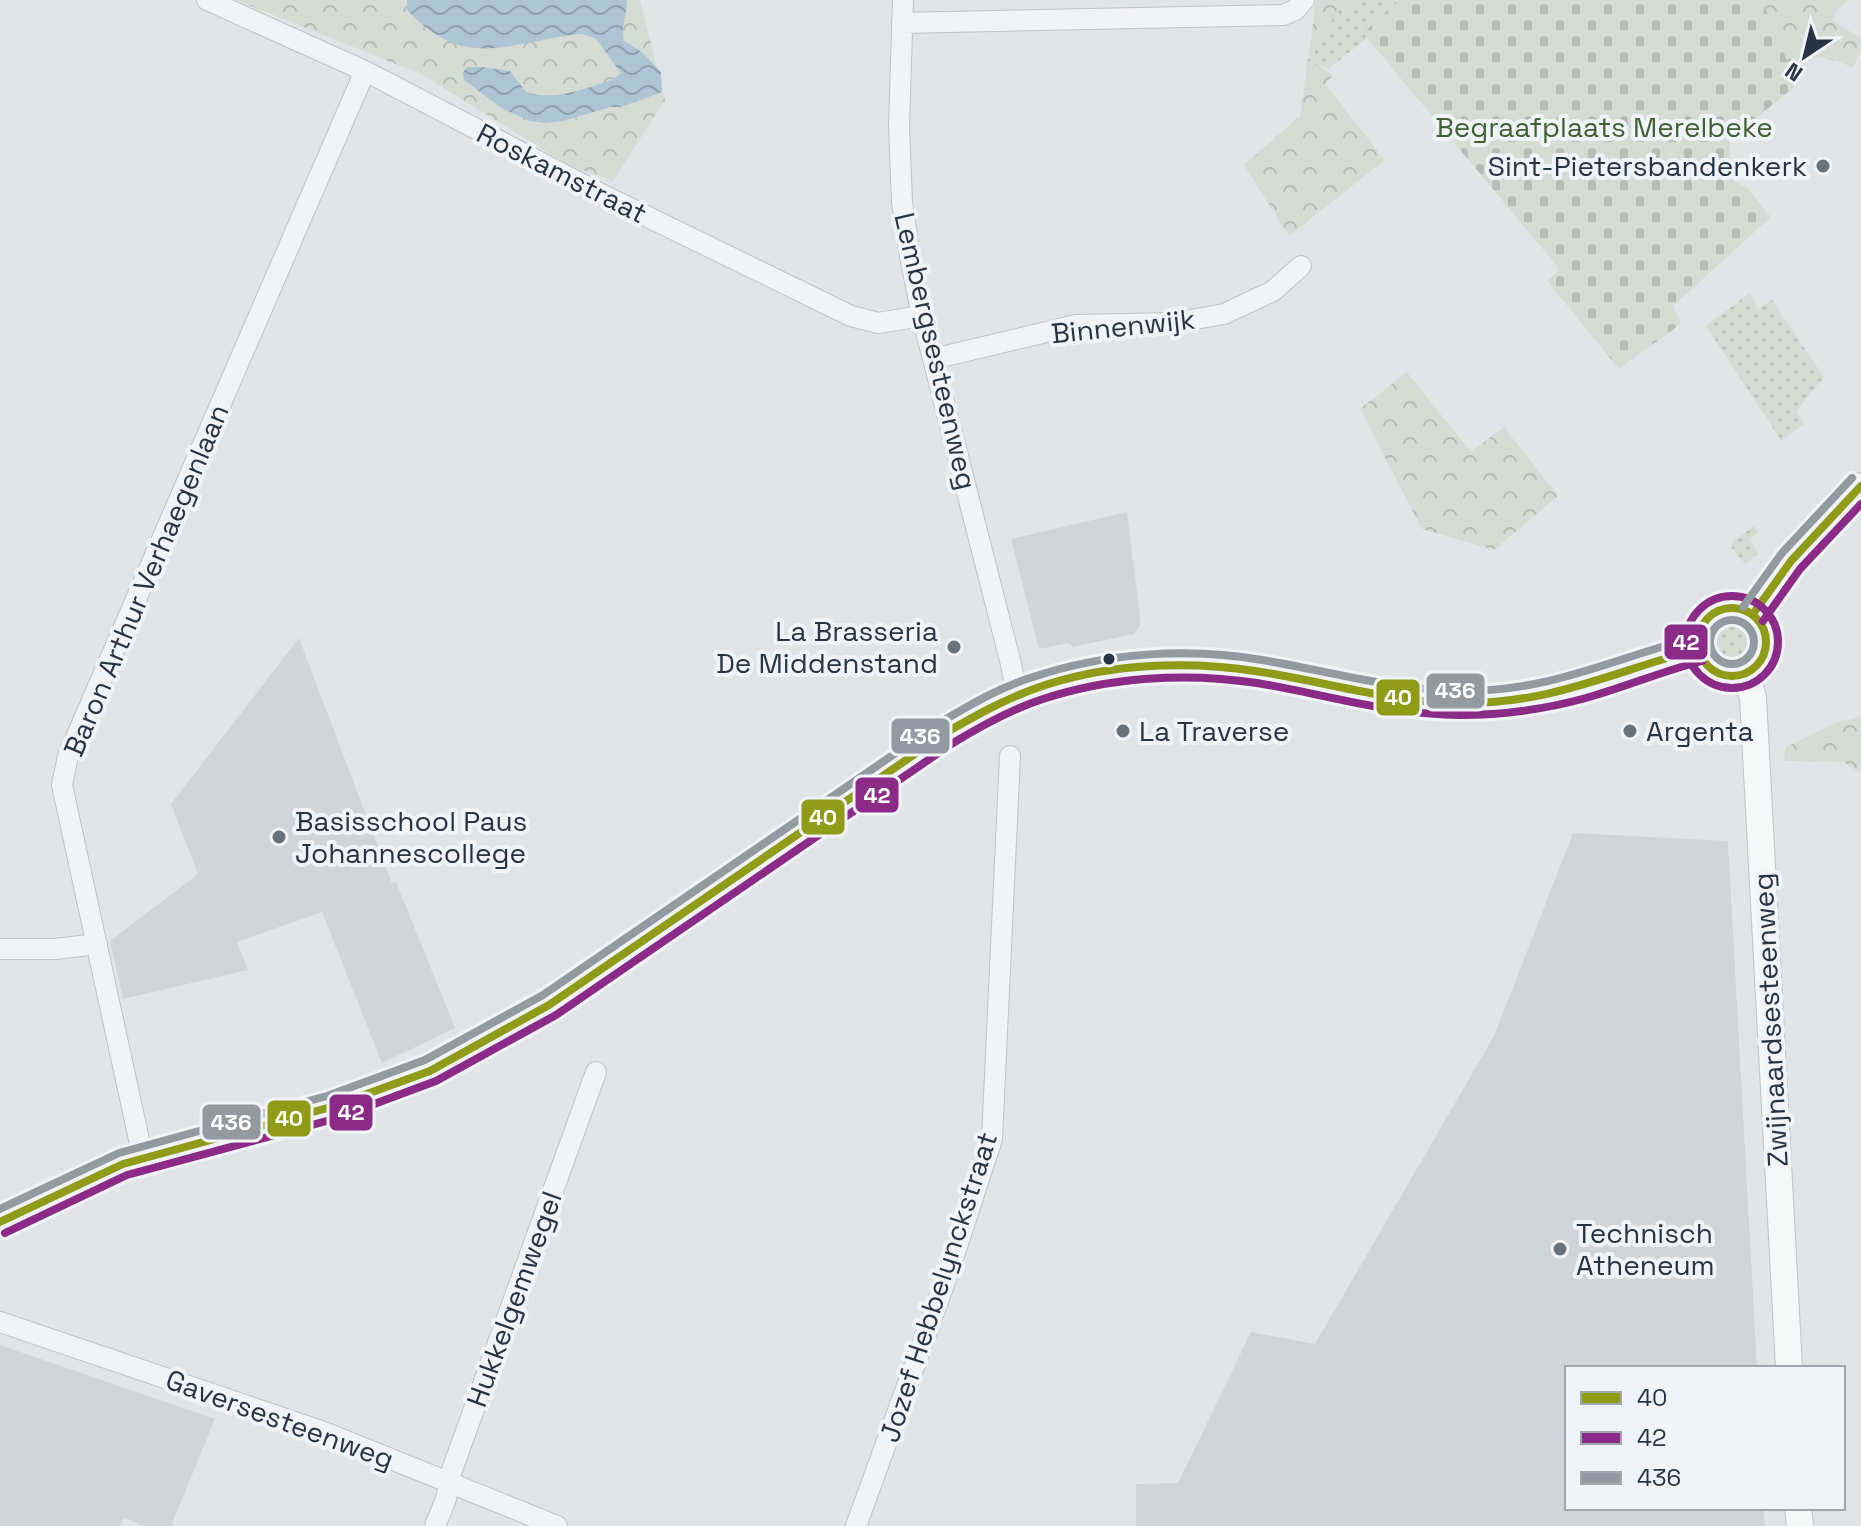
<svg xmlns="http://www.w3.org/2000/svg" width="1861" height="1526" viewBox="0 0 1861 1526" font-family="'Space Grotesk',sans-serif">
<defs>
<pattern id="grass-dots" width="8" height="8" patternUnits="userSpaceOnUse" patternTransform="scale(2)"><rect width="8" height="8" fill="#d4dcd3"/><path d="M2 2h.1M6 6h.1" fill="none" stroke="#b6bdb6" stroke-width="1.8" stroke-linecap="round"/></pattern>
<pattern id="forest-crowns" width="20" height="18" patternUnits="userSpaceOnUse" patternTransform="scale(2)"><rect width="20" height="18" fill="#d4dcd3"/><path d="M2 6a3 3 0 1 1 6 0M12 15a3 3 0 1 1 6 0" fill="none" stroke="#b6bdb6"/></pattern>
<pattern id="cemetery-stones" width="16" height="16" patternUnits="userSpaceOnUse" patternTransform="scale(2)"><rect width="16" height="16" fill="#d4dcd3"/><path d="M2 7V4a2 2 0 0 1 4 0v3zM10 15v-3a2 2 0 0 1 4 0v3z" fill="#b6bdb6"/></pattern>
<pattern id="water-waves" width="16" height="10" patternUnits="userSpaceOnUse" patternTransform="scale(2)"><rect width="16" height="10" fill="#aec5d5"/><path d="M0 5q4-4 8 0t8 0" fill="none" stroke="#8ea1ae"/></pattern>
</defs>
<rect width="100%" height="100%" fill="#e2e5e8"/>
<path fill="#d0d5dc" d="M1127,512L1141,624L1134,634L1072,647L1069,643L1039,649L1011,539Z
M299,638L392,884L396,882L455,1028L382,1063L322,912L237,942L248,970L123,999L110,941L198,874L171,804Z
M1573,833L1728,841L1757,1368H1567V1508H1764L1765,1526H1136V1484L1178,1483L1251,1332L1315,1344L1494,1036Z
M0,1345L215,1419L171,1526H142L124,1518L120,1526H0Z"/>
<path fill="url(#grass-dots)" d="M1372,0H1400L1363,33L1367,38L1328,69L1320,65L1308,64L1338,9Z
M1750,293L1758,309L1772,300L1824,377L1796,411L1804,425L1781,440L1706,326Z
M1754,526L1758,532L1750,539L1758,553L1745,564L1732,548L1733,542Z
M1713 643a19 19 0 1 1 38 0a19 19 0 1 1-38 0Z"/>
<path fill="url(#forest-crowns)" d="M236,0H640L665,100L613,181L568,165L421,74Z
M1316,0H1372L1338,9L1308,64L1320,65L1333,76L1325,84L1385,160L1289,236L1244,165L1300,116Z
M1762,0H1849C1840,6 1834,11 1834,22L1861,38V51L1853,67C1826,58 1815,52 1788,63Z
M1407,372L1471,452L1504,427L1558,496L1494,550L1422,529L1360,409Z
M1861,717V773L1843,762L1784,761L1786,747L1835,723Z"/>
<path fill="url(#cemetery-stones)" d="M1400,0H1762L1797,85L1729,140L1733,180L1748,189L1771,217L1673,306L1681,322L1678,326L1619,369L1547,281L1559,270L1556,265L1363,33Z"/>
<path fill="url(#water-waves)" d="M407,0H627C627,15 621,25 624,41L642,52L661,72L662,92L621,107H610L563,121L545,123L530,121L503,109L464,80L463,73L467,67H481L510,71L526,92C556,102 586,88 614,79L621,73L596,39L583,34C511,40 467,74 407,10Z"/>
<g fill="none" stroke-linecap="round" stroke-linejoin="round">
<defs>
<path id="minor" d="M207,0L365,71L607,197L851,316L878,323L922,316
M903,0L899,126L902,202L910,256L922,316L1011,664L1017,697
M902,23L1283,15L1295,10L1304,0
M933,359L1076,325L1174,323L1224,314L1273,291L1301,266
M0,949H55L97,944
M143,1158L62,785L68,756L365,71
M0,1322L324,1432L557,1526
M435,1526L446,1499L452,1470L596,1072
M856,1526L950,1268L992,1139L1010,756"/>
<path id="major" d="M1698 642a34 34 0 1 1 68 0a34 34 0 1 1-68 0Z
M1753,614L1791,561L1861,486
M1746,674L1753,698L1789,1368
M0,1222L123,1164L331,1107L430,1071L549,1005L606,967C684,914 762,860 839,806C904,761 987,697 1065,680C1127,666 1192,661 1256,671C1323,682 1390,702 1459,703C1507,703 1555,696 1601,681C1634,671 1665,657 1699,649
M1798,1508L1800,1526"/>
</defs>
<use href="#minor" stroke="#c0c3c6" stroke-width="22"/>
<use href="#major" stroke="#bfc2c6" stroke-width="28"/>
<use href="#minor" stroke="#f2f3f5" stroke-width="20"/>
<use href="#major" stroke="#f6f7f7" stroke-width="26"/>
<defs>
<path id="bus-1" d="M1698 642a34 34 0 1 1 68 0a34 34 0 1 1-68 0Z
M1753,614L1791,561L1861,486
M0,1222L123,1164L331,1107L430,1071L549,1005L947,732C975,716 1003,700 1034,689C1102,664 1184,660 1255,671C1323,681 1389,702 1458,703C1550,705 1614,671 1699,649"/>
<path id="bus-2" d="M1686 642a46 46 0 1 1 92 0a46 46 0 1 1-92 0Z
M1763,621L1800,569L1861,504
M5,1233L127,1175L334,1119L436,1081L556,1015L953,743C981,726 1010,710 1040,700C1108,677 1186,672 1257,683C1324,694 1391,715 1460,715C1503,715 1546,709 1586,698C1625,687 1663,671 1702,661"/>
<path id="bus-3" d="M1743,607L1782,553L1852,478
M1710 642a22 22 0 1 1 44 0a22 22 0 1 1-44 0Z
M0,1209L119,1153L327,1096L425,1060L543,995L941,722C970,705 1000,687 1033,677C1105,653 1187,647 1262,660C1328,671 1393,690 1460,691C1550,692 1612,659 1696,637"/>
</defs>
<use href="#bus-1" stroke="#f0f4f8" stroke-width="14"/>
<use href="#bus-2" stroke="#f0f4f8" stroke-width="14"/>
<use href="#bus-3" stroke="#f0f4f8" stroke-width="14"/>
<use href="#bus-1" stroke="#909b18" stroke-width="8"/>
<use href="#bus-2" stroke="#8c2b87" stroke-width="8"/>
<use href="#bus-3" stroke="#939aa2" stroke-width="8"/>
</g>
<g fill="#68727d" stroke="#f0f4f8" stroke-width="3">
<circle cx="1823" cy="166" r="8"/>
<circle cx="954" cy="647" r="8"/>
<circle cx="1123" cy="731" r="8"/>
<circle cx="1630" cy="731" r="8"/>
<circle cx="279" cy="837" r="8"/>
<circle cx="1560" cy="1249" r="8"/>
</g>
<circle fill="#273444" stroke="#f0f4f8" stroke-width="3" cx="1109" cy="659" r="7"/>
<g text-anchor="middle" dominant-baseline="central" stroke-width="8" stroke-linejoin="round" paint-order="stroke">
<g font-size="28" fill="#406133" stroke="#f0f4f8">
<text x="1604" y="127">Begraafplaats Merelbeke</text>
</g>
<g font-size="28" fill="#273444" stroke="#f0f4f8" text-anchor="start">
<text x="1807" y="166" text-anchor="end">Sint-Pietersbandenkerk</text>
<text x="938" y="631" text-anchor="end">La Brasseria<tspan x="938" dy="32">De Middenstand</tspan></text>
<text x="1139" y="731">La Traverse</text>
<text x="1646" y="731">Argenta</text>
<text x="295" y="821">Basisschool Paus<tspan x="295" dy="32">Johannescollege</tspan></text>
<text x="1576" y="1233">Technisch<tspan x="1576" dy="32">Atheneum</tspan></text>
</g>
<g font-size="28" fill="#273444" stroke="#f0f4f8">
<text transform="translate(562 173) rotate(27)">Roskamstraat</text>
<text transform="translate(1123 326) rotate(-6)">Binnenwijk</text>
<text transform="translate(936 351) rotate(77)">Lembergsesteenweg</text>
<text transform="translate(146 580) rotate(-67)">Baron Arthur Verhaegenlaan</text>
<text transform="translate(1770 1020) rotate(-93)">Zwijnaardsesteenweg</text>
<text transform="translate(938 1287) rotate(-72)">Jozef Hebbelynckstraat</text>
<text transform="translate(514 1299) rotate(-70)">Hukkelgemwegel</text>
<text transform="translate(280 1419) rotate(20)">Gaversesteenweg</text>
</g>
</g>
<g stroke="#f0f4f8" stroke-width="3">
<rect x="1663" y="623" width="46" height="38" rx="8" fill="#8c2b87"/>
<rect x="1425" y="672" width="61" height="38" rx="8" fill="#939aa2"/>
<rect x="1375" y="678" width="46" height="39" rx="8" fill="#909b18"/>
<rect x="890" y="717" width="61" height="38" rx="8" fill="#939aa2"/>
<rect x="854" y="776" width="46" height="38" rx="8" fill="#8c2b87"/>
<rect x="800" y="798" width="46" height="38" rx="8" fill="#909b18"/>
<rect x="328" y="1093" width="46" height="39" rx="8" fill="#8c2b87"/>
<rect x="266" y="1099" width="46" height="39" rx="8" fill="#909b18"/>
<rect x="201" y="1103" width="61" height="38" rx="8" fill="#939aa2"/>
</g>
<g font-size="22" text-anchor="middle" font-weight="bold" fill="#fff">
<text x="1686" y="650">42</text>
<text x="1455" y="698">436</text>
<text x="1398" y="705">40</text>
<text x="920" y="744">436</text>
<text x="877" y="803">42</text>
<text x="823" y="825">40</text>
<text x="351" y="1120">42</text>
<text x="289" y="1126">40</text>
<text x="231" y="1130">436</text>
</g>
<rect x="1565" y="1366" width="280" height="144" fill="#f0f4f8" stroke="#a0a7b0" stroke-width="2"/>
<rect x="1581" y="1392" width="40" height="12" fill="#909b18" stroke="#a0a7b0" stroke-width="2"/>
<text x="1637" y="1406" font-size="24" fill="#273444">40</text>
<rect x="1581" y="1432" width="40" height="12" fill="#8c2b87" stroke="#a0a7b0" stroke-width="2"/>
<text x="1637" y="1446" font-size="24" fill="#273444">42</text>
<rect x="1581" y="1472" width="40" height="12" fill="#939aa2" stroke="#a0a7b0" stroke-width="2"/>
<text x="1637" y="1486" font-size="24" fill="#273444">436</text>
<g transform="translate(1805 56) rotate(215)" stroke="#f0f4f8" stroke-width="6" paint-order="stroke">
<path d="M0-6L14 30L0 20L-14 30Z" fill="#273444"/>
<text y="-12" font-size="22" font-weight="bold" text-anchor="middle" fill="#273444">N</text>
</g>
</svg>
